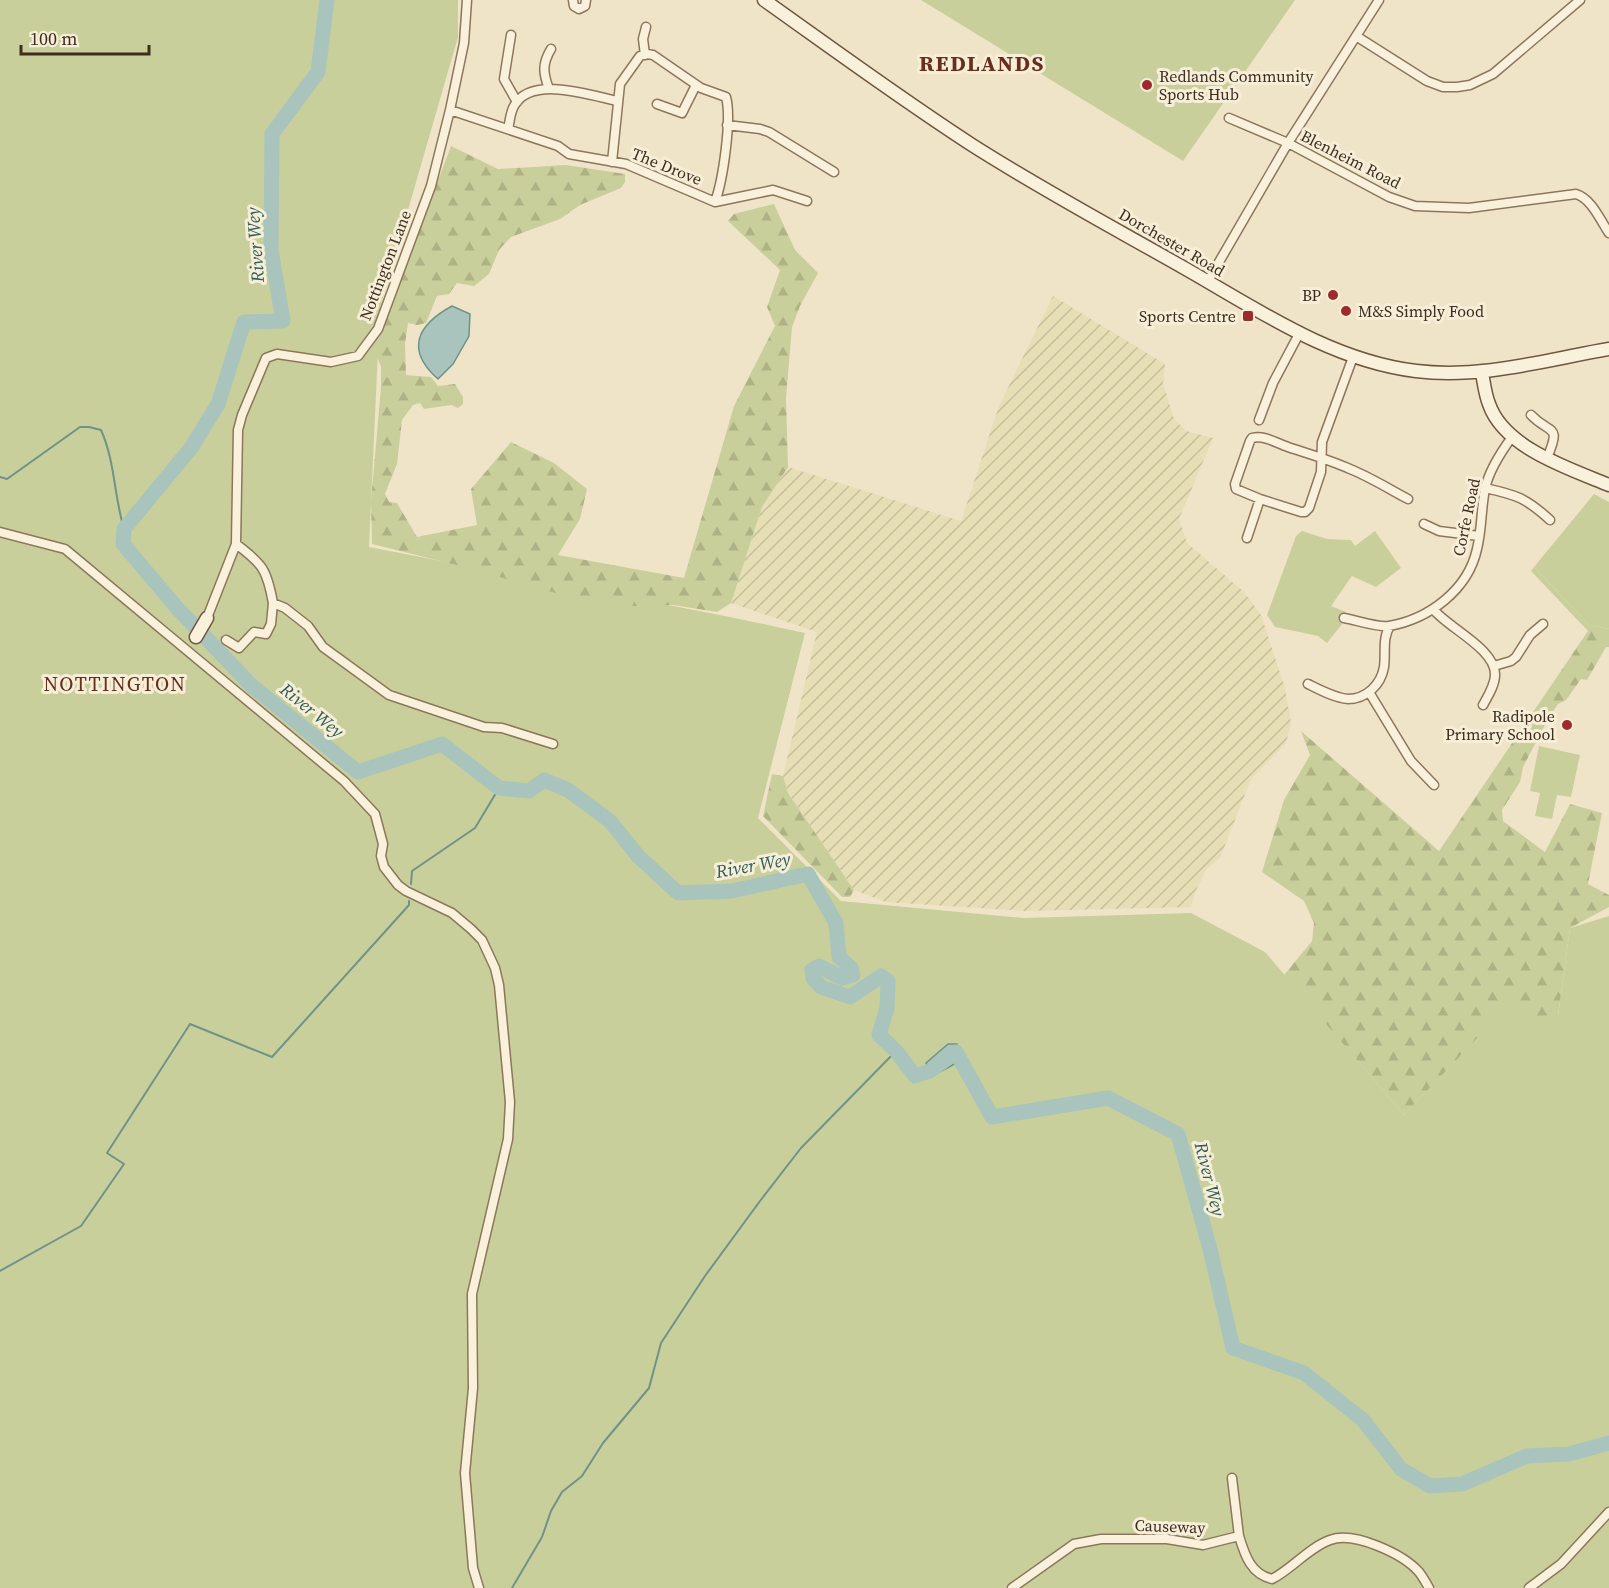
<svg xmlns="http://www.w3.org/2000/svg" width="1609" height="1588" viewBox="0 0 1609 1588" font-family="'Source Serif 4',serif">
<defs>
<pattern id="farmland-furrows" width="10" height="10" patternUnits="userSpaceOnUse" patternTransform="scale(1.5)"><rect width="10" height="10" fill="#e6deb5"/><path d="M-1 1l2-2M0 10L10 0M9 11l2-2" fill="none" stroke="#c6bf9b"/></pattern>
<pattern id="forest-firs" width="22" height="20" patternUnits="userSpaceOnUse" patternTransform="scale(1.5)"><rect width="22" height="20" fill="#c9cf9b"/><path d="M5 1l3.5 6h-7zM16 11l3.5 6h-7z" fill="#aeb285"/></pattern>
</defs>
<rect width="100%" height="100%" fill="#f0e4c8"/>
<path fill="url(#farmland-furrows)" d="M1053,296L1165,364L1163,383L1174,419L1186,431L1213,438L1179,519L1187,543L1244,592L1261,615L1285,688L1291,723L1286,743L1251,779L1220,858L1207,869L1196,890L1191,907L1025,911L886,902L854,890L788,793L783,776L817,632L731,603L762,507L788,467L961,521L999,406Z"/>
<path fill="#c9cf9b" d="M0,0H458V37L380,307L369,547L730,617L805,633L758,818L841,901L1024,918L1191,913L1265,952L1404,1115L1516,996L1558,1016L1570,928L1609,916V1588H0Z
M921,0H1295L1183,161Z
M1594,494L1609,502V629L1589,625L1534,567Z
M1302,531L1327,539L1351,540L1355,546L1375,531L1401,568L1376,587L1352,576L1331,606L1346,612L1342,624L1327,643L1318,636L1275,627L1267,615L1296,536Z
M1539,746L1580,755L1571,797L1557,795L1552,819L1535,816L1540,793L1530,791Z"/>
<path fill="url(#forest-firs)" d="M451,146L498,169L566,165L625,174V182L621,188L580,205L560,219L511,237L499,250L489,274L474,286L457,283L449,294L437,296L426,323L417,325L408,323L405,344L406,375L431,377L438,386L455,384L463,397V404L458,408L451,405L424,409L420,403L413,405L402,420L397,464L385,494L389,502L397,503L417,537L477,525L471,489L511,442L554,463L587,489L580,519L558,555L684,578L734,406L775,326L767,307L780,270L728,221L734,214L774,204L795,250L818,273L800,306L792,327L786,398L788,467L762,507L731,603L717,612L673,605L634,606L569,597L469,568L372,544L371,501L381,387V367L374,349Z
M1534,567L1589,625L1609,629V647H1606L1587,680L1581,679L1566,700L1558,704L1548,719L1523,767L1520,782L1502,810L1503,821L1545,852L1570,804L1602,813L1588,884L1609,895V907L1570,928L1558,1016L1536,1031L1516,997L1404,1115L1284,975L1312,941L1314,923L1304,901L1262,872L1284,800L1310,755L1301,731L1439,851L1588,631L1531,571Z
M772,774L783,776L788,793L854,890L850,897H842L763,816Z"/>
<path fill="#a9c4bc" stroke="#6f938a" stroke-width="1.5" d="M452,306L470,314L469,336L453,364L438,379C405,350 417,325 452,306Z
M948,1044H957L962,1055V1060L934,1075L929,1071L926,1063Z"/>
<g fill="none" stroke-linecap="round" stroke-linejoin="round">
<path stroke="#6f938a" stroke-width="2" d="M0,477L7,479L80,427H89L101,430C115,461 114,496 124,529
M411,884L412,871L475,828L499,788
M0,1271L81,1226L124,1164L107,1153L190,1024L272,1057L409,905V901
M512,1588L542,1537L551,1511L562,1492L582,1476L603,1443L649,1388L661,1343L705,1276L760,1201L801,1148L896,1051"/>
<path stroke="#a9c4bc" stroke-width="15" d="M327,0L318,72L272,134L271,250L283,321L244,322L218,404L191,448L124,529L123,544L178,609L252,686L358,772L442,744L499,788L529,791L544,780L568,790L610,821L638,856L678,893L732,891L808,874L836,923L839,957L851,968L853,975L842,978L819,966L812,970L813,978L821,987L850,997L881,976L888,981L887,1008L879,1035L896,1051L915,1076L930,1071L956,1052L992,1117L1108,1098L1178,1134L1210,1249L1233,1348L1304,1373L1363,1420L1401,1469L1430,1486L1462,1484L1527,1456L1569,1454L1609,1443"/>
<defs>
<path id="street" d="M573,0L574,6L579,9L585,6L586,0
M511,35L504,79L517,102
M1356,36L1427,81L1443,87H1457L1470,85L1493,74L1580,0
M645,55L643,39L646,27
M549,89C543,73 542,64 551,49
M657,104L682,113L696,85
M450,110L558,146L569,154L626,164L715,202L773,190L807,201
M1229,118L1288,143L1389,197L1415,206L1469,208L1576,194C1592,199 1600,220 1609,233
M727,125L760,129L769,132L834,172
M508,129C510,121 510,113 514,106C531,75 590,95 617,101
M612,162L620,84L640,56L647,54L653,55L701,88L726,97C732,119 723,180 715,202
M1208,281L1288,143L1379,0
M1353,357L1322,442L1321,472L1309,508L1305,512H1301L1260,499L1236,489L1235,484L1250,441L1252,438C1265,435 1276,443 1288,447C1309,454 1330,460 1350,469C1370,477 1389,489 1408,499
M1531,415C1550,435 1562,423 1547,458
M1259,420L1273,383L1300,332
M1485,488C1517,495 1526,498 1550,520
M1424,524L1439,531L1479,536
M0,532L65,549L344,781L375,814L383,844L381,856L384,867L398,885L406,891L452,913L471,929L482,940L495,968L499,985L510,1102L508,1139L472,1294L473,1388L465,1473L473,1568L479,1588
M1247,538L1260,499
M236,544C263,564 267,570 273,603L285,608L308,626L323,647L389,695L484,727L502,728L553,744
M1433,609C1448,628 1496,649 1495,675C1495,685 1488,696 1483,705
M207,618L236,544L238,430L242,415L266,358L277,354L331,362L358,356L378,329L431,186L450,110L464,43L467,0
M1344,618C1356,620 1379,628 1389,626C1429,619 1468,590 1477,549C1482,529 1481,509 1485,489C1489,470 1501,452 1512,437
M226,640L239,648L254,632L266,634L271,624L273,603
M1494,666L1511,661L1516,657L1530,635L1543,624
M1308,684C1320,690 1335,698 1348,699C1366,699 1381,685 1384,667C1386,653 1382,638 1390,626
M1369,692L1411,761L1434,785
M1232,1478L1239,1536
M1012,1588L1074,1544L1101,1539H1167L1203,1545L1239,1536C1245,1556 1251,1574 1272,1579C1292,1569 1308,1548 1330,1540C1354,1531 1403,1554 1419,1572C1423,1577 1426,1583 1429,1588
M1529,1588L1561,1564L1609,1512"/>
<path id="secondary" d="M764,0C833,49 901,99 972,145C1041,189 1114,228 1186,269C1258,310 1332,361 1416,371C1482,379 1545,360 1609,349
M1482,373C1484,383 1485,394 1489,404C1504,448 1570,469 1609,485
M196,637L207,618"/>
</defs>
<use href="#street" stroke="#8d765c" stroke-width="11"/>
<use href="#secondary" stroke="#6f573f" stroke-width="15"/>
<use href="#street" stroke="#faf1dc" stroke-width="8"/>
<use href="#secondary" stroke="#faf1dc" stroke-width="12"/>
</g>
<g fill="#9e2a2b" stroke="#f7eed8" stroke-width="2">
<circle cx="1147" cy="85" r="6"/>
<circle cx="1333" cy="295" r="6"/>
<circle cx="1346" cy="311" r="6"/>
<rect x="1242" y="310" width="12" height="12" rx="3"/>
<circle cx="1567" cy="725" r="6"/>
</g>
<g text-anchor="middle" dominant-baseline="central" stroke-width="6" stroke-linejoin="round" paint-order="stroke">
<g font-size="16" fill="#3d2e20" stroke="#f7eed8" text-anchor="end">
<text x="1159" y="76" text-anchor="start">Redlands Community<tspan x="1159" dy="18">Sports Hub</tspan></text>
<text x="1321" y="295">BP</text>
<text x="1358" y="311" text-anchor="start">M&amp;S Simply Food</text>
<text x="1236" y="316">Sports Centre</text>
<text x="1555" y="716">Radipole<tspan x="1555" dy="18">Primary School</tspan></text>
</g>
<g font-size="16" fill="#3d2e20" stroke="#f7eed8">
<text transform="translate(1351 159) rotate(27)">Blenheim Road</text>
<text transform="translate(667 166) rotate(22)">The Drove</text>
<text transform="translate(1172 242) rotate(30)">Dorchester Road</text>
<text transform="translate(385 265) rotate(-69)">Nottington Lane</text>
<text transform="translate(1466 517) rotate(-78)">Corfe Road</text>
<text transform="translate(1170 1526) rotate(2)">Causeway</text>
</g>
<g font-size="18" font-style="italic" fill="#2f5d5a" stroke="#f7eed8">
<text transform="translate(255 245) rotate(-94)">River Wey</text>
<text transform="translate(312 710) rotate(39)">River Wey</text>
<text transform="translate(753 865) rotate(-10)">River Wey</text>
<text transform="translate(1210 1179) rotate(76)">River Wey</text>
</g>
<g font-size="20" letter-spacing="1.5" fill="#6b2e1e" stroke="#f7eed8">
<text x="115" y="684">NOTTINGTON</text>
</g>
<g font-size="22" font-weight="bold" letter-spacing="1.5" fill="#6b2e1e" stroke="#f7eed8">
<text x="982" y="63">REDLANDS</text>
</g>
</g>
<path d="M21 45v9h128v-9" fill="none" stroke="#3d2e20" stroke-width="3"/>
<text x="30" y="45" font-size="18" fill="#3d2e20" stroke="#f7eed8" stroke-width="4.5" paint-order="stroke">100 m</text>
</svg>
